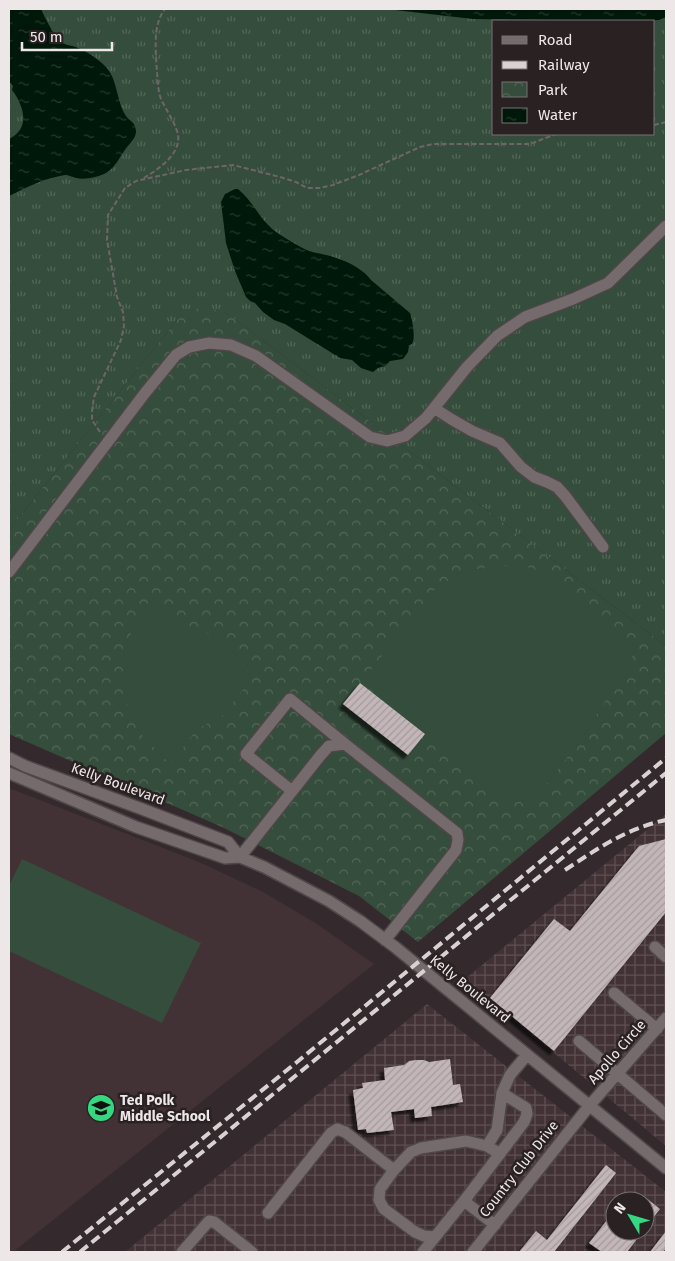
<svg xmlns="http://www.w3.org/2000/svg" width="675" height="1261" viewBox="0 0 675 1261" font-family="'Fira Sans',sans-serif">
<defs>
<pattern id="industrial-grid" width="8" height="8" patternUnits="userSpaceOnUse" patternTransform="scale(1.25)"><rect width="8" height="8" fill="#423235"/><path d="M0 4h8M4 0v8" fill="none" stroke="#5e5052"/></pattern>
<pattern id="grass-tufts" width="24" height="20" patternUnits="userSpaceOnUse" patternTransform="scale(1.25)"><rect width="24" height="20" fill="#354d3c"/><path d="M3 7l-1-3M5 7V3M7 7l1-3M15 17l-1-3M17 17v-4M19 17l1-3" fill="none" stroke="#536758"/></pattern>
<pattern id="park-crowns" width="20" height="18" patternUnits="userSpaceOnUse" patternTransform="scale(1.25)"><rect width="20" height="18" fill="#354d3c"/><path d="M2 6a3 3 0 1 1 6 0M12 15a3 3 0 1 1 6 0" fill="none" stroke="#536758"/></pattern>
<pattern id="water-ripples" width="26" height="14" patternUnits="userSpaceOnUse" patternTransform="scale(1.25)"><rect width="26" height="14" fill="#001809"/><path d="M2 4q2-2 4 0t4 0M15 11q2-2 4 0t4 0" fill="none" stroke="#263a2d"/></pattern>
<pattern id="building-hatch" width="6" height="6" patternUnits="userSpaceOnUse" patternTransform="scale(1.25)"><rect width="6" height="6" fill="#c3b6b9"/><path d="M-1 1l2-2M0 6l6-6M5 7l2-2" fill="none" stroke="#a49a9c"/></pattern>
<filter id="shadow"><feDropShadow dx="-4.5" dy="4.5" stdDeviation="1" flood-color="#0009"/></filter>
</defs>
<rect width="100%" height="100%" fill="#342a2d"/>
<path fill="#423235" d="M9,788L199,862L263,892L317,924L374,964L13,1252H9Z"/>
<path fill="url(#industrial-grid)" fill-rule="evenodd" d="M666,814V1146L465,979Z
M427,1004L666,1192V1252H125ZM615,1201H645V1231H615Z"/>
<path fill="url(#grass-tufts)" fill-rule="evenodd" d="M9,9H666V646L239,322L223,311L177,320L9,530ZM494,21H654V134H494Z"/>
<path fill="url(#park-crowns)" d="M199,308L223,311L239,322L666,646V733L418,942L359,896L222,827L9,734V530L177,320Z"/>
<path fill="#354d3c" d="M516,563L539,571L638,647L581,740L534,800L505,803L447,755V751L367,675L436,588L455,576L468,569L470,570L514,565Z
M152,598L183,625L214,636L247,663L249,682L221,717L197,729L170,764L141,734L130,714L122,684L124,653L136,619Z
M22,859L201,943L162,1023L9,951V886Z"/>
<path fill="url(#water-ripples)" d="M9,9H41C45,18 53,34 60,41C65,46 72,45 78,48C88,52 98,59 106,67C118,80 116,101 126,116C130,122 135,121 136,131C136,138 131,142 127,147C120,156 116,167 106,173C98,177 85,180 76,178C72,177 69,175 65,175C45,178 27,187 9,196V139C31,128 24,106 12,90L13,86L9,81Z
M386,9H666V17L659,20L642,21L473,19Z
M235,189H238C254,202 261,223 279,234C289,240 299,247 309,251C319,254 330,255 339,259C349,262 365,271 371,280L410,313C412,318 416,338 412,344C411,345 410,345 409,346L408,352L403,359L390,361L385,366L378,368L373,372L361,368L352,360L340,358L285,324L274,320L263,312L255,303L250,301L246,297L235,271L226,243L221,202L225,194Z"/>
<path fill="url(#building-hatch)" filter="url(#shadow)" d="M360,683L425,734L408,755L343,704Z
M666,839V912L554,1051L490,998L554,919L570,931L639,846Z
M450,1059L453,1085L460,1084L463,1102L431,1107L432,1116L415,1118L414,1109L391,1112L394,1130L367,1133L366,1129L358,1130L353,1090L363,1088L362,1083L385,1080L384,1068L404,1065L409,1061L416,1060H424L429,1062Z
M606,1165L616,1173L554,1252H519L536,1231L547,1240Z
M645,1197L660,1209L645,1228Z
M615,1210V1231H643L627,1252H602L589,1243Z
M666,1231V1248L663,1252H650Z"/>
<g fill="none" stroke-linecap="round" stroke-linejoin="round">
<defs>
<path id="minor" d="M434,408L451,419L472,431L500,443L521,467L534,477L547,482L557,487L566,497L603,547
M9,572L145,393L176,355L189,347L209,343L231,345L256,356L370,437L387,441L405,436L426,418L467,367L497,336L525,317L573,299L608,283L666,226
M9,758L25,766L142,809L228,842L240,857
M9,773L136,827L225,858L240,857L264,867L329,901L360,921L395,947L666,1168
M292,791L246,754L290,699L345,744
M240,857L320,756L329,746L345,744L457,833L458,840L456,850L385,940
M655,947L666,957
M614,993L657,1029
M579,1041L666,1115
M487,1146L497,1130L502,1093
M394,1170L380,1189L379,1200L384,1209L415,1232L424,1236L435,1237
M464,1201L524,1122L527,1114L526,1108L502,1093L510,1075L527,1055
M268,1213L331,1133L337,1129L345,1132L394,1170L411,1152L421,1148L466,1141L487,1146L500,1154
M182,1252L209,1221L214,1222L252,1252
M423,1252L464,1201L495,1225
M473,1252L590,1105L666,1018"/>
</defs>
<use href="#minor" stroke="#4e4648" stroke-width="14"/>
<path stroke="#6e6567" stroke-width="2" stroke-dasharray="5 2.5" stroke-linecap="butt" d="M654,125L666,122
M612,134H614
M144,178C160,168 184,152 177,131C173,119 166,110 161,99C158,91 158,82 157,73C156,53 152,25 165,9
M100,432L92,420V411L94,397L121,340L124,326L123,312L117,297L107,240L108,215L125,188L136,181L186,170L233,165L280,177L296,182L307,188H319L333,185L359,175L420,147L433,144H530L556,134"/>
<use href="#minor" stroke="#756a6c" stroke-width="11"/>
<path stroke="#d9d2d3" stroke-width="4" stroke-dasharray="10 5" stroke-linecap="butt" d="M565,870C597,849 627,828 666,820
M62,1252L297,1062L666,758
M80,1252L666,773"/>
</g>
<defs>
<symbol id="school-disc" viewBox="-11 -11 22 22"><circle r="9.5" fill="#35d881" stroke="#2a2123"/><path d="M0-5L7-2L0 1L-7-2ZM-4 1L0 2.5L4 1V4Q0 6-4 4Z" fill="#111"/></symbol>
</defs>
<g fill-rule="evenodd">
<use href="#school-disc" x="85" y="1092" width="32" height="32"/>
</g>
<g text-anchor="middle" dominant-baseline="central" stroke-width="5" stroke-linejoin="round" paint-order="stroke">
<g font-size="14" fill="#eee7e8" stroke="#2a2123">
<text transform="translate(118 784) rotate(20)">Kelly Boulevard</text>
<text transform="translate(470 989) rotate(39)">Kelly Boulevard</text>
<text transform="translate(617 1052) rotate(-49)">Apollo Circle</text>
<text transform="translate(519 1169) rotate(-52)">Country Club Drive</text>
</g>
<g font-size="14" font-weight="bold" fill="#eee7e8" stroke="#2a2123" text-anchor="start">
<text x="120" y="1100">Ted Polk<tspan x="120" dy="16">Middle School</tspan></text>
</g>
</g>
<rect width="675" height="1261" fill="none" stroke="#eee7e8" stroke-width="20"/>
<rect x="492" y="20" width="162" height="115" fill="#2a2123" stroke="#787072"/>
<rect x="502" y="36" width="25" height="8" fill="#756a6c" stroke="#787072"/>
<text x="538" y="45" font-size="15" fill="#eee7e8">Road</text>
<rect x="502" y="61" width="25" height="8" fill="#d9d2d3" stroke="#787072"/>
<text x="538" y="70" font-size="15" fill="#eee7e8">Railway</text>
<rect x="502" y="82" width="25" height="15" fill="url(#park-crowns)" stroke="#787072"/>
<text x="538" y="95" font-size="15" fill="#eee7e8">Park</text>
<rect x="502" y="108" width="25" height="15" fill="url(#water-ripples)" stroke="#787072"/>
<text x="538" y="120" font-size="15" fill="#eee7e8">Water</text>
<g transform="translate(630 1216) rotate(308)"><circle r="24" fill="#2a2123" stroke="#787072"/>
<path d="M0-4L9 19L0 12L-9 19Z" fill="#35d881"/>
<text y="-8" font-size="14" font-weight="bold" text-anchor="middle" fill="#eee7e8">N</text>
</g>
<path d="M22 42v8h90v-8" fill="none" stroke="#eee7e8" stroke-width="2.5"/>
<text x="30" y="42" font-size="15" fill="#eee7e8" stroke="#2a2123" stroke-width="4" paint-order="stroke">50 m</text>
</svg>
